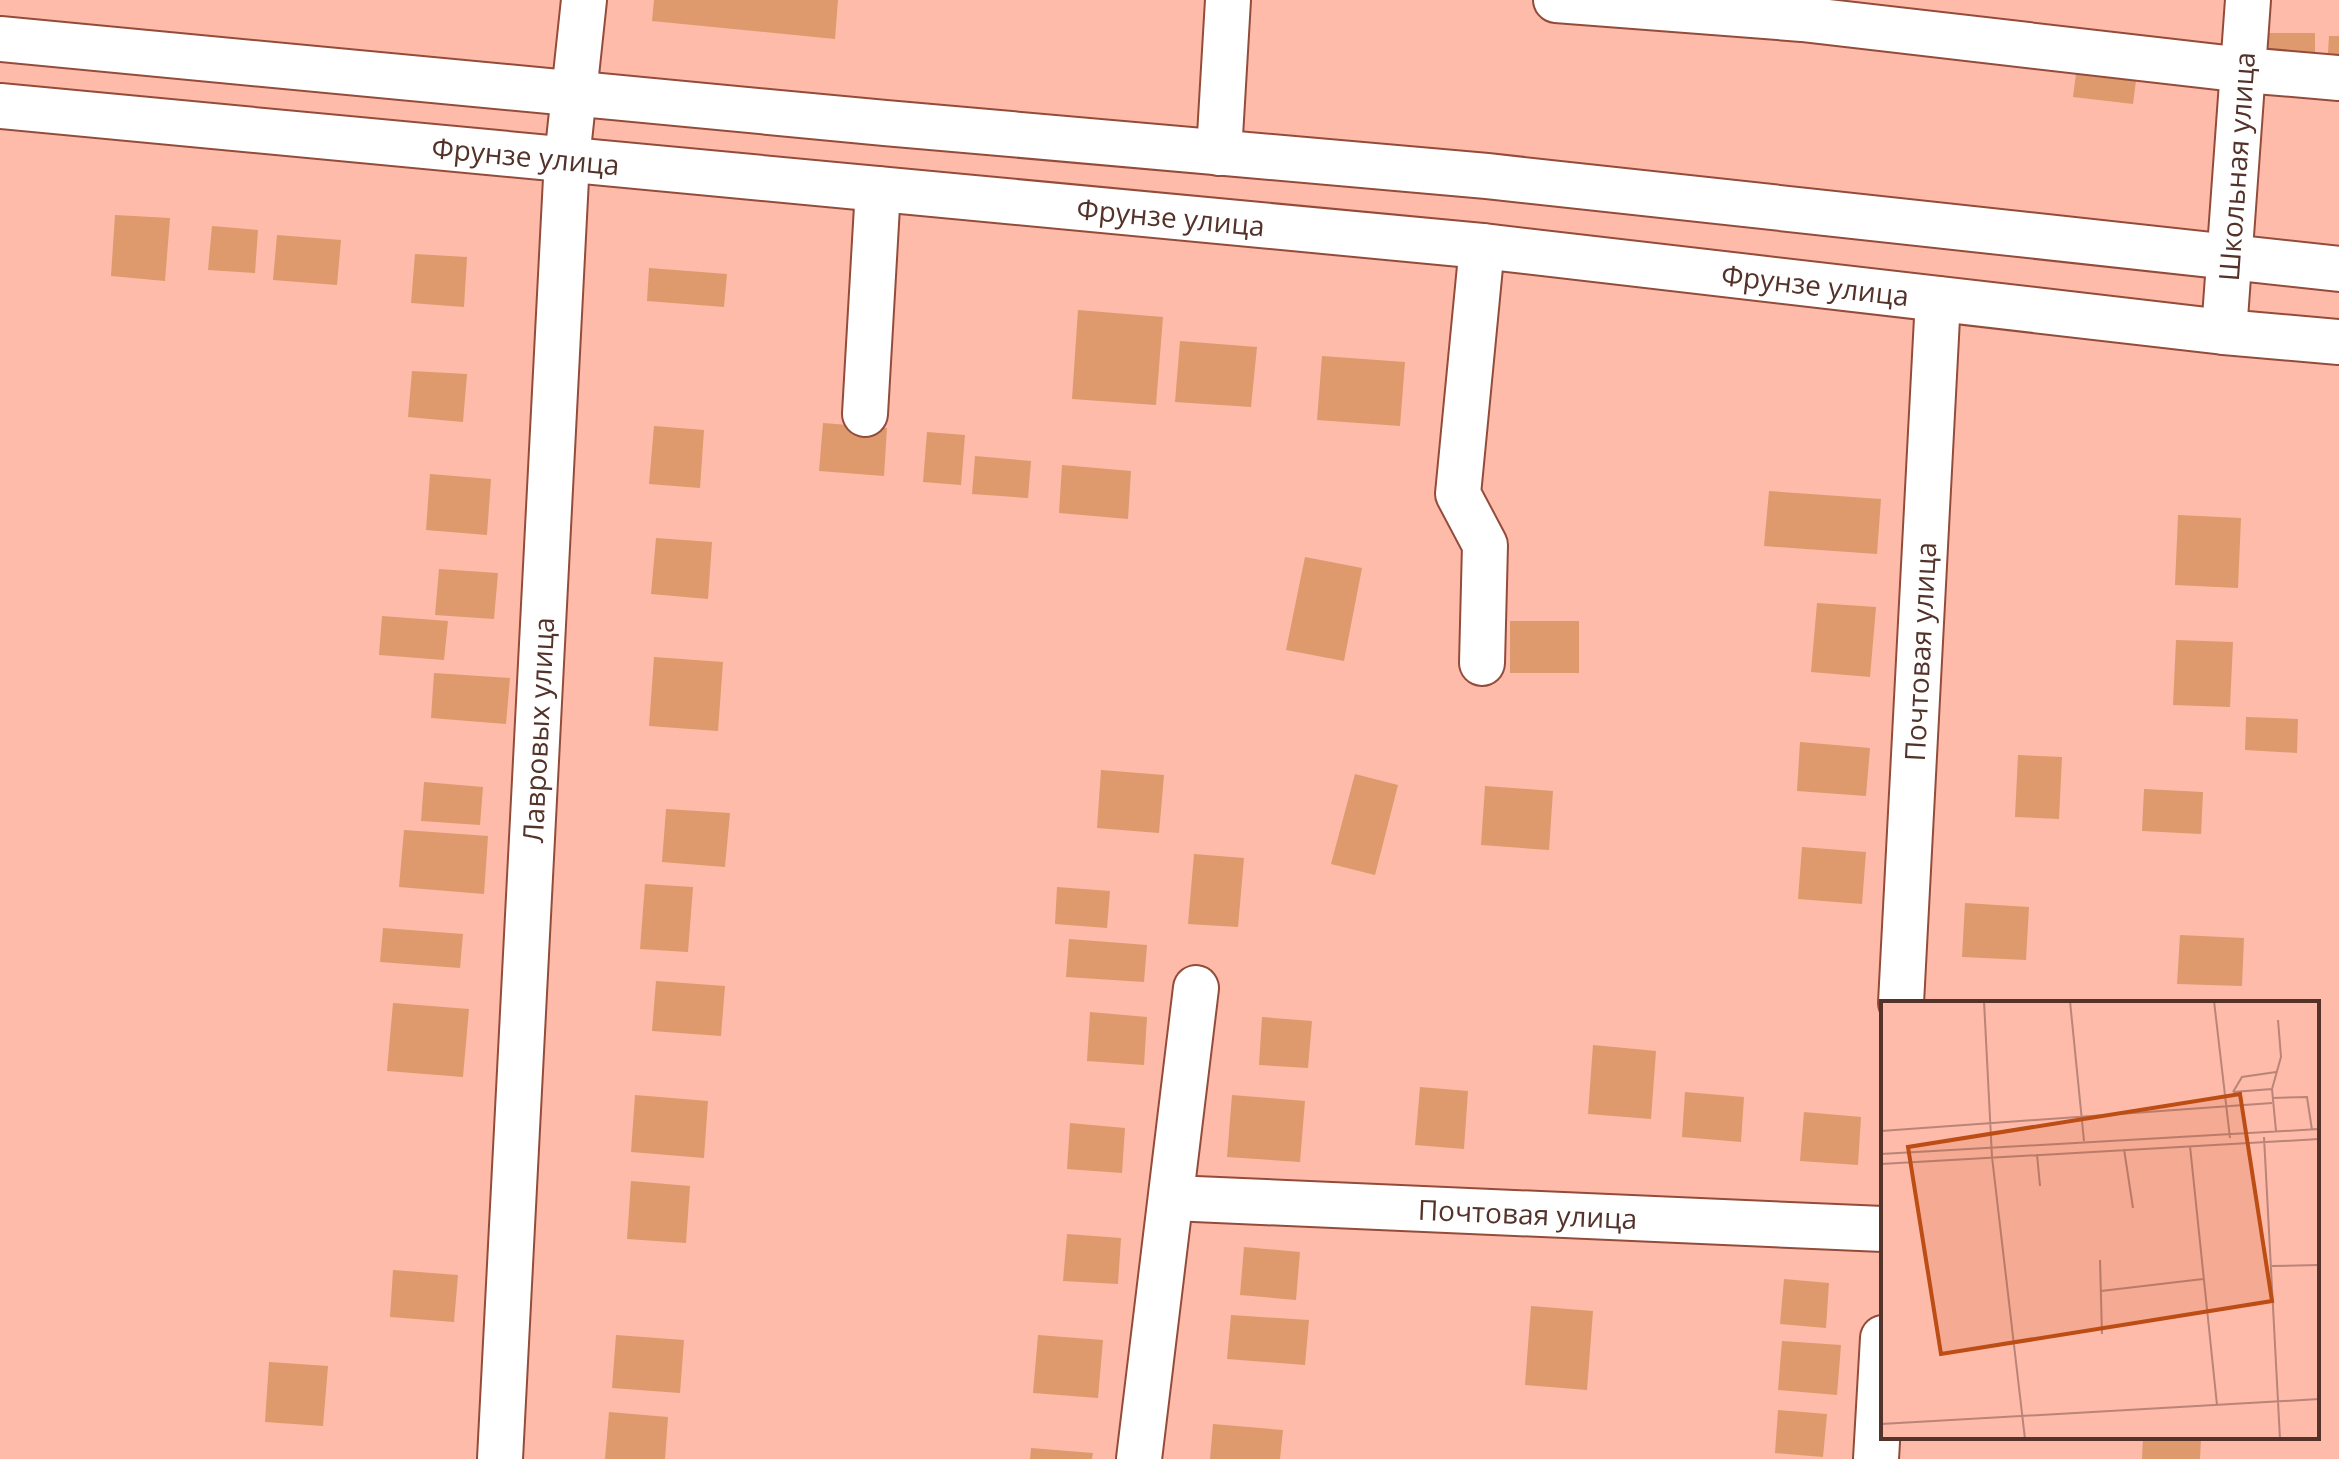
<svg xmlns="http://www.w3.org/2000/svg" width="2339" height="1459" viewBox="0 0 2339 1459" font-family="'Open Sans',sans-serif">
<rect width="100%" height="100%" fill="#febbaa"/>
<path fill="#de9a6c" d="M654,0H838L835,39L652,21Z
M2268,33H2315V61H2268Z
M2329,36H2339V69L2327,68Z
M2077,66L2137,73L2133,104L2073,97Z
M115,215L170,218L165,281L111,276Z
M212,226L258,230L255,273L208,270Z
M277,235L341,240L337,285L273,280Z
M415,254L467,257L464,307L411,303Z
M649,268L727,274L724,307L647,301Z
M1078,310L1163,317L1156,405L1072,399Z
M1180,341L1257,347L1251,407L1175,402Z
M1322,356L1405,362L1400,426L1317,420Z
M412,371L467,374L463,422L408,417Z
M823,423L887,428L884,476L819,471Z
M654,426L704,430L700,488L649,484Z
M927,432L965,435L961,485L923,482Z
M975,456L1031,461L1028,498L972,494Z
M1062,465L1131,471L1128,519L1059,513Z
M430,474L491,479L487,535L426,530Z
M1769,491L1881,499L1877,554L1764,546Z
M2178,515L2241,518L2238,588L2175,585Z
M656,538L712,542L708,599L651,594Z
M1305,557L1362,568L1344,661L1286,650Z
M439,569L498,573L494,619L435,615Z
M1817,603L1876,607L1870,677L1811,672Z
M382,616L448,621L444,660L379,655Z
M1510,621H1579V673H1510Z
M2176,640L2233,642L2230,707L2173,705Z
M654,657L723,662L718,731L649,726Z
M434,673L510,678L506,724L431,718Z
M2246,717L2298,719L2297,753L2245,750Z
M1800,742L1870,748L1866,796L1797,791Z
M2018,755L2062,757L2059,819L2015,817Z
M1101,770L1164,775L1159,833L1097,828Z
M1355,774L1398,785L1375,875L1331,864Z
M424,782L483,787L480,825L421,821Z
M1485,786L1553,791L1549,850L1481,845Z
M2144,789L2203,792L2201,834L2142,831Z
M666,809L730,813L725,867L662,862Z
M404,830L488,836L484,894L399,887Z
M1802,847L1866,852L1862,904L1798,899Z
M1194,854L1244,858L1238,927L1188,924Z
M645,884L693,887L688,952L640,949Z
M1057,887L1110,891L1107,928L1055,924Z
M1965,903L2029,907L2026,960L1962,957Z
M383,928L463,934L460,968L380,962Z
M2180,935L2244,938L2242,986L2177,984Z
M1069,939L1147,945L1144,982L1066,977Z
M656,981L725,986L721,1036L652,1031Z
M393,1003L469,1009L463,1077L387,1071Z
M1090,1012L1147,1017L1144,1065L1087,1061Z
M1262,1017L1312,1021L1308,1068L1259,1065Z
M1593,1045L1656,1051L1651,1119L1588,1114Z
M1420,1087L1468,1091L1464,1149L1415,1145Z
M1685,1092L1744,1097L1741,1142L1682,1137Z
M635,1095L708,1101L704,1158L631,1152Z
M1232,1095L1305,1101L1300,1162L1227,1157Z
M1804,1112L1861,1117L1858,1165L1800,1161Z
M1070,1123L1125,1128L1122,1173L1067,1169Z
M631,1181L690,1186L686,1243L627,1239Z
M1067,1234L1121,1238L1118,1284L1063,1281Z
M1244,1247L1300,1252L1296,1300L1240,1295Z
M393,1270L458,1275L454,1322L390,1317Z
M1784,1279L1829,1283L1826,1328L1780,1324Z
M1531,1306L1593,1311L1587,1390L1525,1385Z
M1231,1315L1309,1320L1305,1365L1227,1359Z
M616,1335L684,1340L680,1393L612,1388Z
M1038,1335L1103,1340L1098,1398L1033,1393Z
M1782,1341L1841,1345L1837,1395L1778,1390Z
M269,1362L328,1366L323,1426L265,1422Z
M1778,1410L1827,1414L1823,1457L1775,1453Z
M609,1412L668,1417L665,1459H605Z
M1213,1424L1283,1430L1280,1459H1210Z
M2143,1437L2201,1439L2200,1459H2142Z
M1031,1448L1093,1453L1092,1459H1030Z"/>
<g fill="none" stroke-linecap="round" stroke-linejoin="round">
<defs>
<g id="minor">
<path d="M1556,0L1802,19L2244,70L2339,78"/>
<path d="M1219,153L1228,0"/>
<path id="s1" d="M2224,332L2248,0"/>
<path d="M865,414L878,189"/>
<path d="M1482,663L1485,545L1458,494L1482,246"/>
<path id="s2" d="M1901,1003L1938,299"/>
<path id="s3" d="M1172,1198L1883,1229"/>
<path id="s4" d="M500,1459L567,159L584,0"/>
<path d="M1139,1459L1196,988"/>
<path d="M1876,1459L1883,1338"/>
</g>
<g id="major">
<path d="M0,39L885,123L1487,176L2339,269"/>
<path id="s5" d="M0,106L1482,246L2224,332L2339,342"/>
</g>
</defs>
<use href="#minor" stroke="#944c3a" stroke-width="48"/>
<use href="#major" stroke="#944c3a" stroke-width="48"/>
<use href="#minor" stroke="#fff" stroke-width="44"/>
<use href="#major" stroke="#fff" stroke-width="44"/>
</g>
<g text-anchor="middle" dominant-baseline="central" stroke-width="7" stroke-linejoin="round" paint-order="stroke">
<g font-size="28" fill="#53322a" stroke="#febbaa">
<text stroke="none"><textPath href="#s5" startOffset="528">Фрунзе улица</textPath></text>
<text stroke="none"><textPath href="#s1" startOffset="166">Школьная улица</textPath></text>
<text stroke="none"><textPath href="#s5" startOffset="1176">Фрунзе улица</textPath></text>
<text stroke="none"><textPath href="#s5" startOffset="1824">Фрунзе улица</textPath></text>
<text stroke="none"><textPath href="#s2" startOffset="352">Почтовая улица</textPath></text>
<text stroke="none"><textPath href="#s4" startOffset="730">Лавровых улица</textPath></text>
<text stroke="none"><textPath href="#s3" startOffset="356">Почтовая улица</textPath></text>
</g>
</g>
<g transform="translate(1881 1001)">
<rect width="438" height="438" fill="#febbaa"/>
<path fill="none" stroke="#ba8477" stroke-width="2" d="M103,0L111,156L144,438M189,0L203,140M333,0L349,137M352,91L361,76L395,71M352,91L391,88M391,97L426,96L431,129M0,130L391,102M395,130L391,88L400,56L397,19M383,136L399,438M309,145L336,404M243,148L252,207M0,153L438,128M156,153L159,185M0,163L438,138M219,259L221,333M391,265L438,264M220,290L322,278M0,423L438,398"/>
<path fill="#bb4d15" fill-opacity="0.15" stroke="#bb4d15" stroke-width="4" d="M359,93L391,300L60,353L27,146Z"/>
<rect width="438" height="438" fill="none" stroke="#53322a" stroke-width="4"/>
</g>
</svg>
